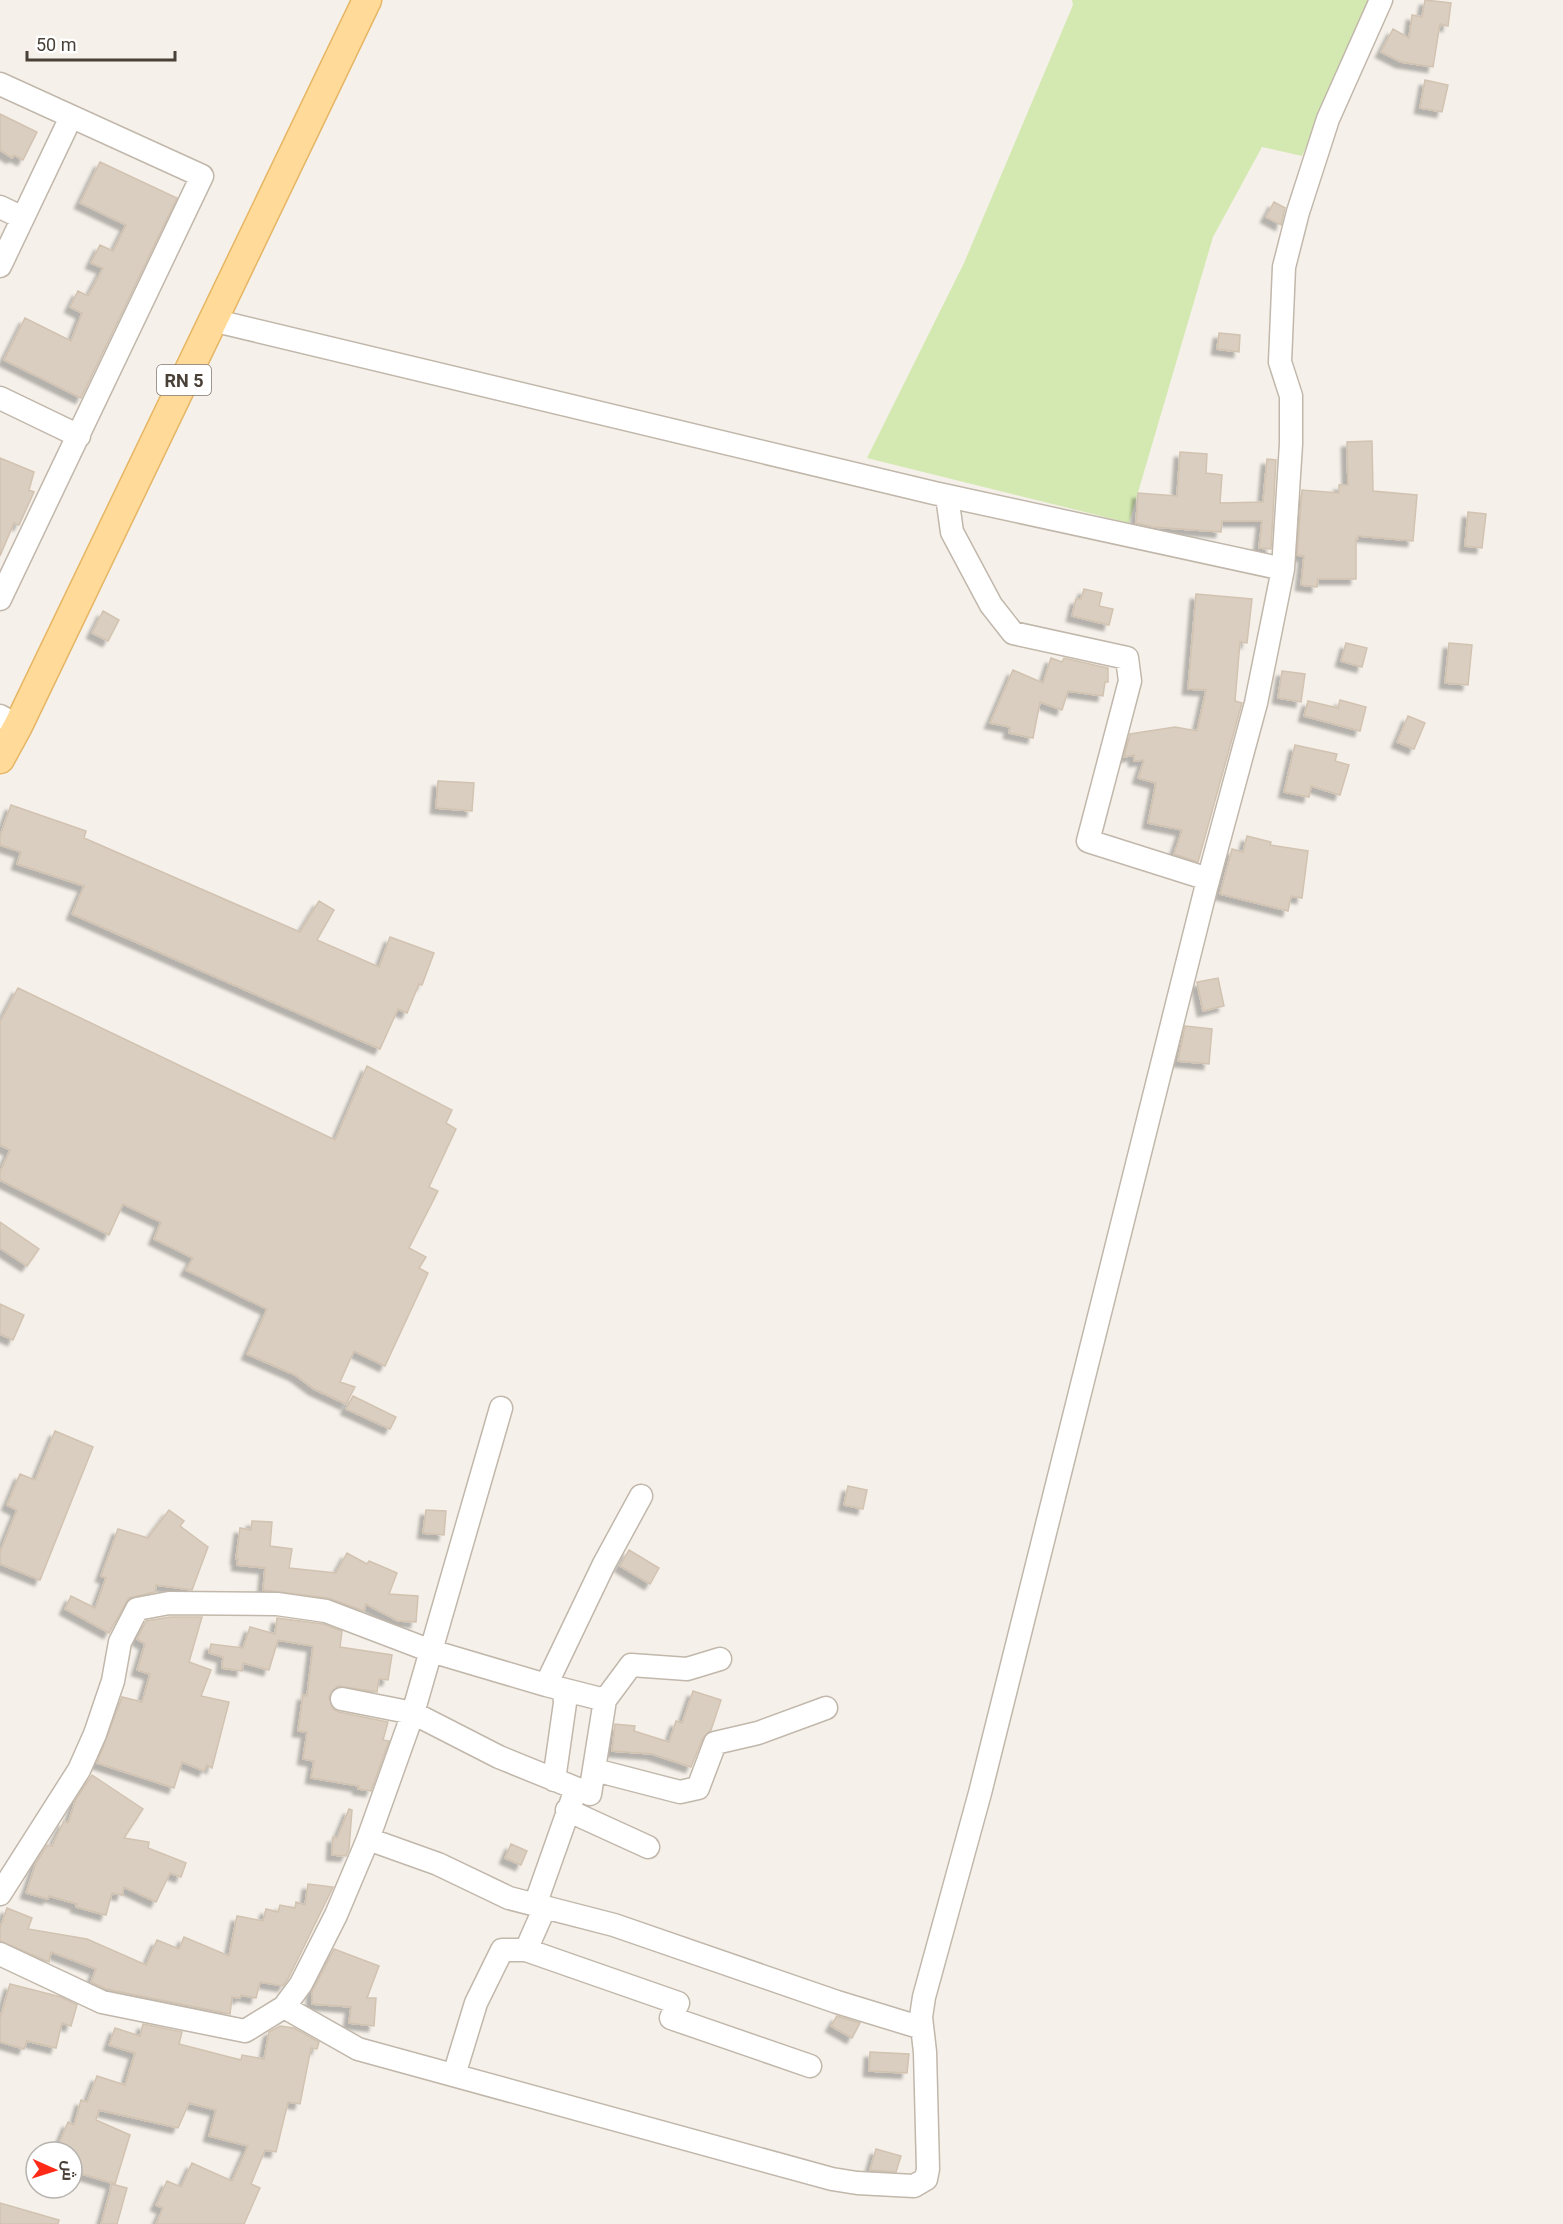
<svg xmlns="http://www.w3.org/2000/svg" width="1563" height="2224" viewBox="0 0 1563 2224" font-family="Roboto,Cairo,sans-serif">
<defs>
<filter id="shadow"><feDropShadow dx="-5.5" dy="5.5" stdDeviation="1.5" flood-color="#0004"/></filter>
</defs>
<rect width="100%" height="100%" fill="#f5f0e9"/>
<path fill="#d4e9b1" d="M1072,0H1371L1302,156L1262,147L1213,237L1129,523L867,458L964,263L1073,5Z"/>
<path fill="#dacec1" stroke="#d2c3b1" stroke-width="1.5" filter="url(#shadow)" d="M1425,0L1451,3L1448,26L1440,24L1433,67L1401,62L1381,52L1393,29L1409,38L1412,15L1422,17Z
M1425,80L1448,85L1442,112L1420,108Z
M0,114L37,132L23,160L14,155L12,158L0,150Z
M100,162L177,198L81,398L4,360L25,318L71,341L82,313L70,307L78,291L88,296L103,268L91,263L100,245L113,251L126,225L80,203Z
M1274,202L1285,208L1281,225L1266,217Z
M1219,333L1240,335L1239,352L1217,349Z
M1372,441L1373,491L1417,495L1413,541L1358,536V539H1356V579H1318L1317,587L1301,585L1304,556L1297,555L1302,490L1339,493V485H1348L1347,442Z
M1180,452L1207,454L1206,473L1222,475L1220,503L1263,502L1267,459L1276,460L1271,549L1259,548L1262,521H1222L1221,532L1153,527L1136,523L1138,493L1177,496Z
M0,458L34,472L29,490L34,492L19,525L14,523L0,556Z
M1468,512L1486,514L1482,548L1465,546Z
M1084,589L1102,593L1099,606L1113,609L1109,625L1072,616L1076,599H1081Z
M1196,594L1252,599L1247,643L1240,642L1235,701L1242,703L1198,862L1174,854L1182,830L1148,823L1156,783L1138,778L1144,760L1134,761V755L1124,757L1130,734L1175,727L1197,731L1206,690L1188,689Z
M103,611L119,620L108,641L92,633Z
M1346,643L1367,648L1362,667L1341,661Z
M1449,643L1472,645L1468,685L1445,683Z
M1051,658L1062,662L1064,658L1108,668V682H1105L1103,696L1068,691L1062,710L1040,702L1033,738L1009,733L1010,727L990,723L1013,670L1043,683Z
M1282,671L1305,674L1301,702L1278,698Z
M1340,700L1366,707L1360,731L1304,716L1308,701L1338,708Z
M1408,716L1425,723L1414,749L1397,742Z
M1295,745L1337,754L1335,761L1349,765L1340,795L1311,786L1309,797L1284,792Z
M438,781L474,783L472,811L436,808Z
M11,805L86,831L84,838L300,932L319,901L334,910L317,940L379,967L390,937L434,953L422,985L419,984L407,1013L398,1009L380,1049L72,914L84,886L17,864L21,852L0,845V836Z
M1247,836L1271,842L1270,845L1308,851L1302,898L1291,896L1288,911L1220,894L1232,849L1243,852Z
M1218,978L1224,1006L1203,1011L1197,982Z
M18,988L335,1140L367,1066L452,1110L446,1123L456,1129L429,1187L438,1191L409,1248L426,1257L419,1268L428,1273L385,1366L354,1351L340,1382L355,1387L346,1404L314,1389L295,1375L247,1354L267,1309L186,1270L193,1258L154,1239L161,1222L123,1204L109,1235L0,1180V1172L10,1150L0,1145V1022Z
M1185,1026L1212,1029L1209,1064L1178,1061Z
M0,1222L39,1249L27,1266L0,1248Z
M0,1304L24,1315L13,1340L0,1334Z
M353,1396L396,1417L390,1429L346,1409Z
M55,1431L93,1447L40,1580L0,1564V1552L17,1510L7,1505L20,1474L35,1480Z
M848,1486L867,1490L863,1509L844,1505Z
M169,1510L184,1521L180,1526L208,1547L192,1590L156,1585L155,1592L129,1598L109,1633L65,1609L71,1596L95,1608L106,1578L101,1576L118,1529L148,1538Z
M426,1510L446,1511L444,1535L423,1533Z
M252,1521L272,1522L270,1546L292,1549L289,1568L336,1573L347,1553L367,1564L369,1561L397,1573L389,1594L418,1596L416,1622L398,1621L366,1604L364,1611L328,1598L263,1590L265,1568L237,1565L238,1559H236L240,1528L251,1530Z
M629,1550L659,1568L650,1584L620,1566Z
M170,1617H202L189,1662L211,1670L201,1696L229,1702L212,1768L207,1765L204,1771L182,1762L174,1788L97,1763L122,1697L142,1702L150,1674L137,1670L145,1644L137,1639L146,1621Z
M277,1618L323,1624L342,1631L340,1647L392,1655L388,1680L379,1679L377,1692L338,1686L332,1691L329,1697L333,1709L339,1712L388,1722L383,1740L389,1741L371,1791L358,1789L359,1786L311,1778L314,1761L303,1759L307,1732L298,1731L303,1695L307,1696L313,1646L278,1640L269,1670L243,1663L242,1671L222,1668L223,1657L209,1653L211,1644L243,1648L250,1627L275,1634Z
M693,1691L721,1700L711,1730L703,1738L691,1767L652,1754L612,1751L615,1724L635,1726L634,1731L669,1742L676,1721L682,1723Z
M92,1775L143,1809L124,1838L149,1842L148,1848L186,1863L181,1877L170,1873L156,1902L124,1887L122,1895L112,1893L106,1915L76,1907L77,1904L49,1896L48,1899L26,1893L36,1863L47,1845L52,1846L64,1821L68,1823L76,1799Z
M349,1809L352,1810L349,1849L346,1856L332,1855L333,1837L337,1838Z
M511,1844L527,1851L521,1865L505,1858Z
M308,1884L333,1887L289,1977L283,1986L260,1982L256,1998L241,1995L240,1998L232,1997L230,2014L106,1989L91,1982L96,1969L51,1952L49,1962L0,1941V1928L7,1908L32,1918L28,1929L87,1939L146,1965L157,1940L179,1949L184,1937L229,1956L237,1916L263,1921L266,1909L278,1912L280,1905L295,1908L296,1902L305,1905Z
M334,1949L379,1966L367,1998H376L374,2026L349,2023L351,2007L312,2004V1992Z
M10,1984L61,1997L77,2005L71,2026L62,2023L56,2048L27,2041L24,2049L0,2042V2018Z
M837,2016L860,2023L852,2038L831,2026Z
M143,2024L182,2032L179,2044L241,2060L242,2055L264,2059L269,2032L280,2026L294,2028L319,2042L317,2049L311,2048L300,2104L288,2102L276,2152L265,2150L251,2184L260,2188L244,2224H156L163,2208L156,2205L167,2181L181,2187L192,2163L232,2181L248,2146L209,2136L216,2110L189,2103L178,2128L99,2110L96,2120L130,2135L115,2184L72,2171L76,2154L58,2146L68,2122L74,2125L81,2100L87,2102L97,2076L125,2085L135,2053L109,2045L115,2028L140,2036Z
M870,2052L909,2054L907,2073L869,2071Z
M876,2149L901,2156L896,2172L870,2170Z
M112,2184L127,2188L117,2224H101Z
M0,2203L59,2220L58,2224H0Z"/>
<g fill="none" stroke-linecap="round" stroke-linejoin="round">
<defs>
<path id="minor" d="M0,84L202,176L0,599
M0,207L23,218
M0,266L71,117
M212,320L934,493L1283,569
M0,398L79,436
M947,496L952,532L991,605L1013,633L1127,658L1130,681L1088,841L1208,879
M0,716L18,726
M546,1685L604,1564L641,1496
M605,1700L631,1665L687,1669L720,1659
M595,1770L680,1792L698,1788L715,1743L758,1733L826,1708
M554,1780L565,1703L564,1690
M567,1810L648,1847
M368,1839L438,1864L509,1898L614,1925L837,2002L922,2028
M0,1894L79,1770L95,1734L113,1681L120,1642L137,1609L169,1603L277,1604L326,1611L431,1651L546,1685L605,1700L590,1794L499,1757L413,1713L342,1699
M535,1905L576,1789
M526,1950L545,1907
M0,1954L102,2002L245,2031L284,2007L301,1984L336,1915L368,1839L413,1713L501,1408
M284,2007L358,2049L832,2179L857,2183L914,2186L926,2179L928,2169L925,2052L921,2017L924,1997L980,1793L1206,888L1256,703L1283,569L1291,444V396L1280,362L1284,267L1298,212L1328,119L1381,0
M454,2075L476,2003L502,1950H526L678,2003L671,2018L810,2066"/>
<path id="major" d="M0,759L18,726L367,0"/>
</defs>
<use href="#minor" stroke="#c1b7ab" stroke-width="25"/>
<use href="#major" stroke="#e6b665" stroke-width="31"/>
<use href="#minor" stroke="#fff" stroke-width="22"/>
<use href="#major" stroke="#ffda98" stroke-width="28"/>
</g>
<g text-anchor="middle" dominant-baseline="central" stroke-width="6" stroke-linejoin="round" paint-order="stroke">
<rect fill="#fff" stroke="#807973" stroke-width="1.5" x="157" y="365" width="54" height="30" rx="4.5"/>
<g font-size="18" font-weight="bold" fill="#494037">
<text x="184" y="380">RN 5</text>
</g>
</g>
<g transform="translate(54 2170) rotate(93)"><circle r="28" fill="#ffffff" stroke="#b6b3af" stroke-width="1.5"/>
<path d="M0-4.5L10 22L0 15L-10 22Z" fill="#fe2917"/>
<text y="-9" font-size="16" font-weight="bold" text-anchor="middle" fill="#494037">ش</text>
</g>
<path d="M27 51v9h148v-9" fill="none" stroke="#494037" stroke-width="3"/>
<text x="36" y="51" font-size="18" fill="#494037" stroke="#ffffff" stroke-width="4.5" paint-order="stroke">50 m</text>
</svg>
